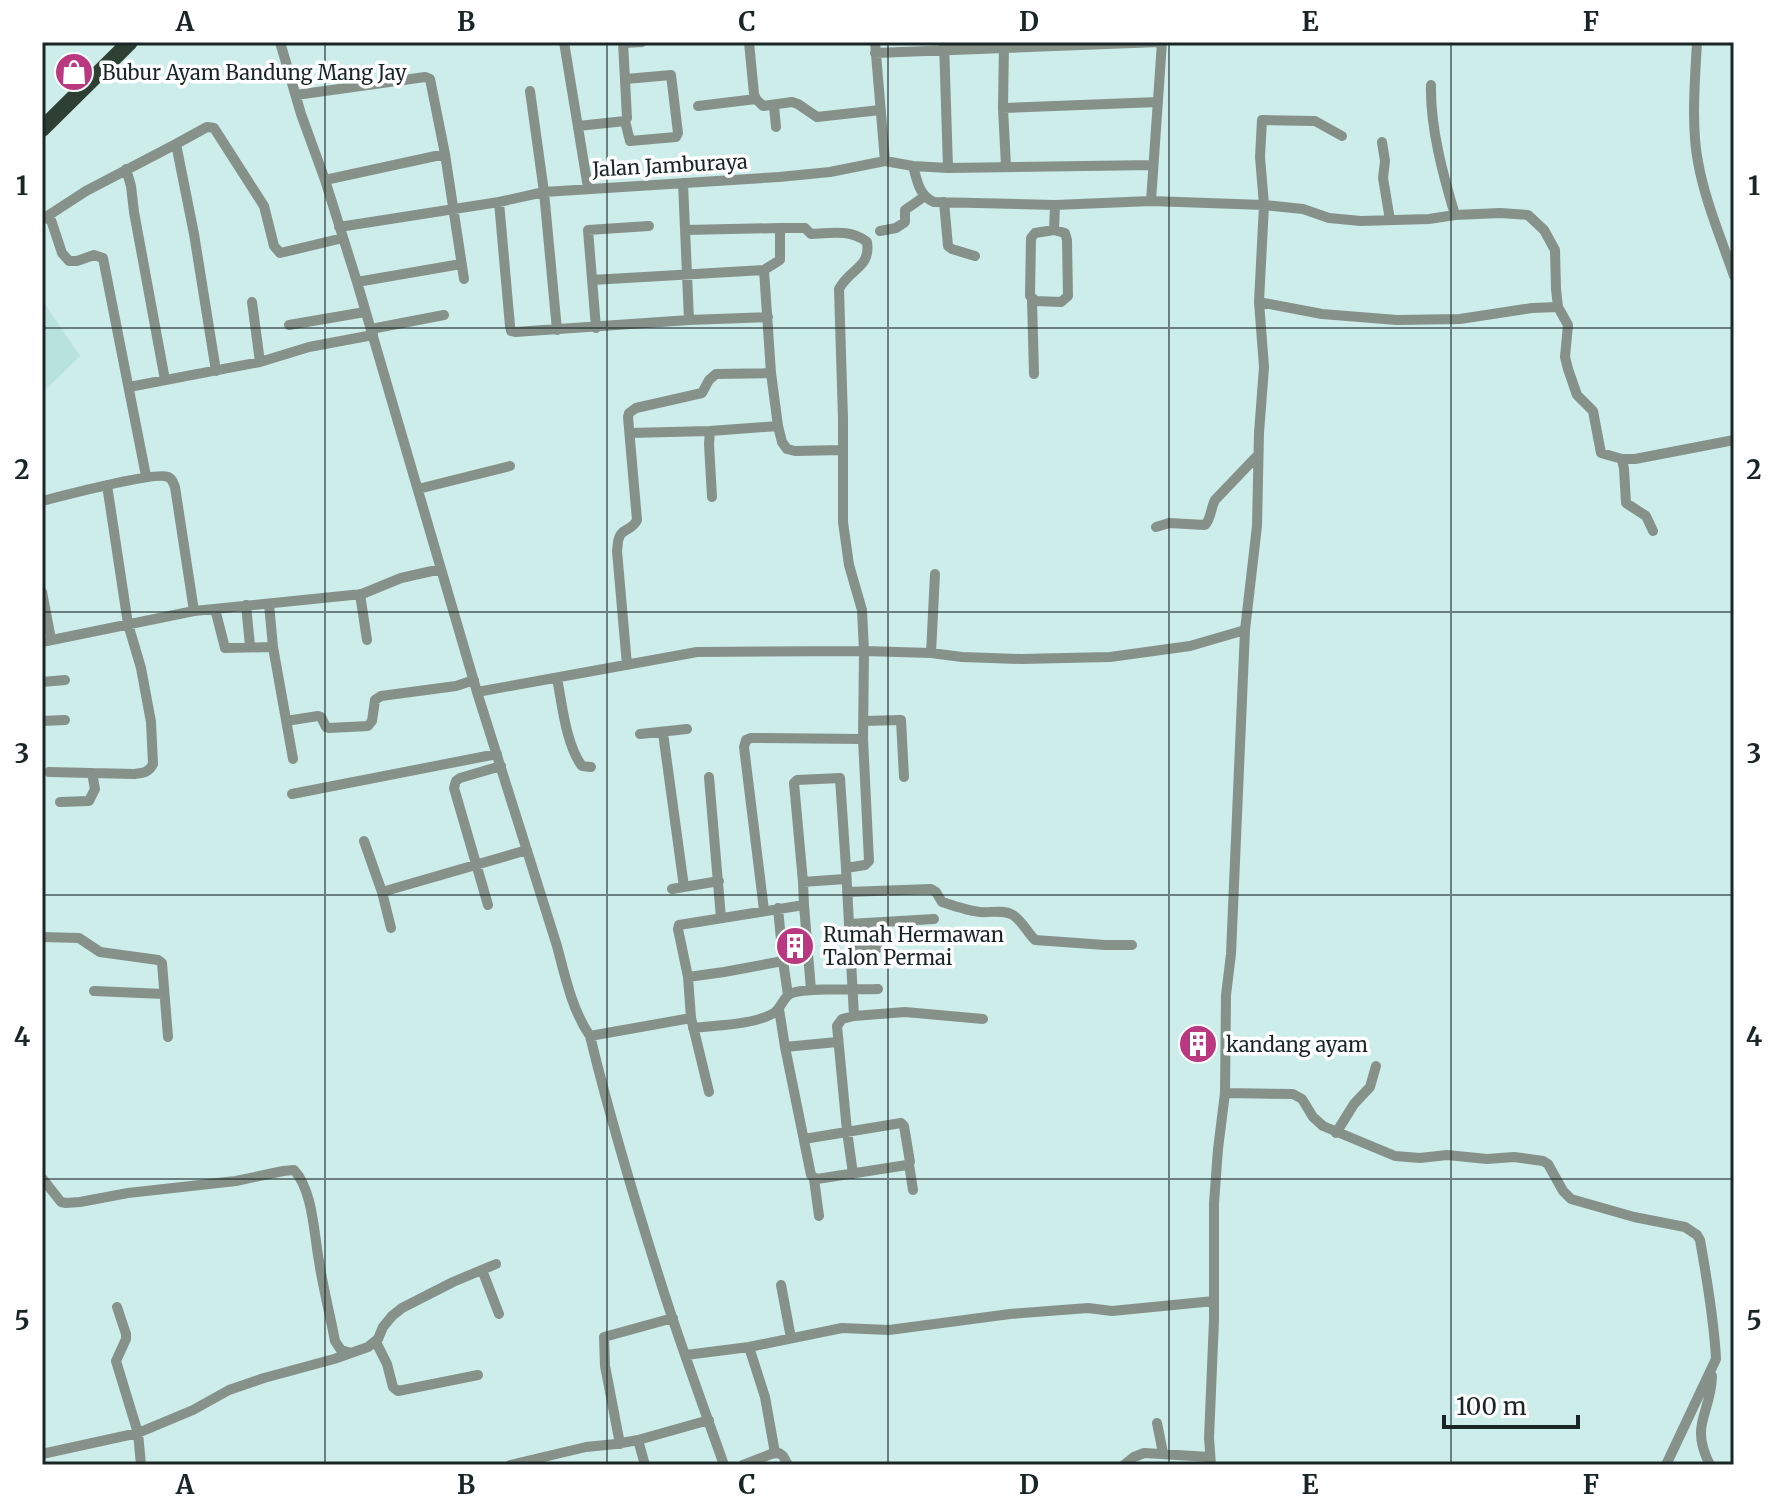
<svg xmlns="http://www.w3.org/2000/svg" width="1776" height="1507" viewBox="0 0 1776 1507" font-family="Merriweather,serif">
<rect width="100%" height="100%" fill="#ccedea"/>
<path fill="#b8e2de" d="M42,300L80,356L42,393Z"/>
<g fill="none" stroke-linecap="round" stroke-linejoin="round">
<path stroke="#86918a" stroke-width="10" d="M280,42L301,114L325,180L357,282L477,692L557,946C565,976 572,1010 590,1036L691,1018L709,1092
M564,42L588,188
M749,42L754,94L756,99L763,106L792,102L798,104L817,117L880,110
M944,42L948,168L1153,165
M1162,42L1151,201L1264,205L1303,209L1329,218L1361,221L1429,219L1455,215L1500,213L1528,215L1544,230L1555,250L1556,289L1558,307
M1697,42C1695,79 1691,126 1698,162C1705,201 1721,238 1734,276
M623,43L642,42
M1004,44L1003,108L1006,166
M875,53L1159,42
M1431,85C1430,127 1443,175 1455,215
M530,91L544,192L557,330
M296,95L425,77L430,79L445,154L464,279
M698,106L756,99
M774,106L776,127
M1003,108L1158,102
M625,121L630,141L676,137L678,133L671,75L626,79
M578,126L625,121L627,118L623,42
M1382,142L1385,161L1383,178L1390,220
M176,144L207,127L214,128L264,206L274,246L280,253L343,238
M885,161L913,166L948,168
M913,166C917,180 919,196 934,202L1055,205L1151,201
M126,169L131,186L134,212L165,380
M325,180L445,154
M683,183L689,320
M499,202L510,326L511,331L515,332L689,320L768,317
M944,202L948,246L952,249L975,256
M42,217L51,220L62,253L69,261H77L94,255L103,258L146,476
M46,217L86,191L176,144L194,234L216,371
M339,227L499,202L544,192L779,177L830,172L885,161L875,42
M685,230L780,228
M1054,230L1035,233L1031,238L1030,296L1036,301L1061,302L1068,296L1067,240L1065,233L1054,230L1055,205
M880,231L896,228L905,222V210L925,196
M764,270L771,373L778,426
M592,280L764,270L780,260V228H805L811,234C830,233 851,229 867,242C871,268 850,268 839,289L843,419V522L849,565L862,610L864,651L863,739L869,861L865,865L846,868L854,1016L842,1019L837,1026L847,1131L853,1174
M357,282L461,264
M1032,300L1034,374
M252,302L260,362
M1259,302L1322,314L1397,320L1460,319L1532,308L1558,307L1568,325L1565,357L1568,369L1577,395L1593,411L1601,453L1622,459H1635L1734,440
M289,325L365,312
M596,328L588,230L649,226
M371,329L444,315
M129,387L260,362L309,347L373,335
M630,433L710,431
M1622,459L1624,469L1626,503L1646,516L1653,531
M418,489L510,466
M712,497L709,444L710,431L778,426L782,442L787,449L795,451L842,450
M42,501C62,496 156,471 168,477C173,479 173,483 175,487L194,611
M1156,527L1169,523L1205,525C1211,519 1211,507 1215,500L1258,455
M42,592L51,639
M360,594L367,640
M269,604L273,647
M246,605L250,646
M215,609L225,648L273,647L293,759
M1245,630L1257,526L1259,433L1264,367L1259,302L1264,205L1260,157L1262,120L1315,121L1342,136
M42,642L194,611L362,594L401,578L441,569
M931,653L935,574
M627,665L617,551C618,546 617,539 621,534C626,528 633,529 637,520L628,417L629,413L636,408L702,393L709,380L716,374L771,373
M557,678C562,704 566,745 582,766L591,767
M42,682L65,680
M477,692L697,652L864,651L931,653L962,657L1021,659L1110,657L1190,646L1245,630L1231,954L1226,995L1225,1093L1218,1149L1214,1203V1320L1209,1438L1211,1465
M42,721L65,720
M286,721L318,716L321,717L326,727L329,728L368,726L372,721L375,700L381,696L456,686L474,680
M864,721L901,720L904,777
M663,733L684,887
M640,734L687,729
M49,772L134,774C142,773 149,773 153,764L151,722L141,668L128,624L107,485
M709,777L721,918
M292,794L497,754
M60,802L89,801L95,789L92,773
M364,841L382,892L527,850
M803,882L794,783L797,780L840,778L846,868
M672,889L719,881
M382,892L391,928
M847,892L931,889L936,892L942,902C954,906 968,911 980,912C992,913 1003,909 1013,915C1023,922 1027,932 1035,940L1105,945H1132
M488,905L454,788L456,781L460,778L501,766
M804,905L811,990
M764,910L744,747L746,740L751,738L863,739
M849,924L934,919
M42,937L79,938L100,952L158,960L162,963L168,1037
M850,948H878
M783,961L788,995
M688,977L724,972L783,961L778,908
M94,991L164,994
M779,1009L785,1047L811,1175L813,1177L817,1179L907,1165L910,1162L904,1126L901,1123L804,1139
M854,1016L905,1012L983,1019
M691,1018L688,977L678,929L679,925L804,905L803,882L845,879
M693,1028C717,1025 753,1025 774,1013C781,1008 783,998 790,994C801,987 861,990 878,989
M590,1036C612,1126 639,1215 667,1302C685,1357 705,1411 724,1465
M785,1047L837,1042
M1225,1093L1293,1094L1302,1099L1313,1117L1323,1126L1395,1156L1420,1158L1447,1155L1487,1159L1514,1157L1543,1161L1548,1164L1563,1191L1571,1199L1634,1217L1685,1227L1697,1235L1700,1240C1707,1279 1714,1320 1716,1359L1666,1465
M1336,1133L1354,1104L1370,1087L1376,1066
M909,1164L913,1190
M42,1178L61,1202L66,1203L80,1202L128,1193L236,1181L283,1171L294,1170C313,1190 314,1235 319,1261C323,1288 330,1314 335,1341L341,1350L351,1353
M814,1179L819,1216
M482,1270L499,1314
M781,1285L791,1338
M117,1307L126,1334V1339L116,1361L138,1433L141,1465
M376,1342L387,1364L393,1387L398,1391L478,1375
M749,1347L765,1397L775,1453
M686,1355L749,1347L842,1328L889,1330L1010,1314L1088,1308L1112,1311L1214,1301
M1157,1423L1163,1453
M638,1440L645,1465
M620,1444L605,1366L604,1337L673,1318
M42,1454L138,1433L193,1410L229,1390L264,1378L334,1359L368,1347L378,1339L383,1327L392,1316L402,1308L453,1282L496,1264
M510,1465L586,1447L616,1444L638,1440L709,1420
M743,1465L771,1454L779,1453L783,1456L788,1465
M1124,1465L1134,1457L1144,1453L1210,1457
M1710,1465C1689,1424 1711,1414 1712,1376"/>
<path stroke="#2e4034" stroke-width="16" d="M42,129L130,42"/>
</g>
<path fill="none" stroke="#1a2625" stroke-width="2" stroke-opacity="0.55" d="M325,42V1465M607,42V1465M888,42V1465M1169,42V1465M1451,42V1465M42,328H1734M42,612H1734M42,895H1734M42,1179H1734"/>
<defs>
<symbol id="shop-disc" viewBox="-11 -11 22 22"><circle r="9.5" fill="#ba387f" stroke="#fff"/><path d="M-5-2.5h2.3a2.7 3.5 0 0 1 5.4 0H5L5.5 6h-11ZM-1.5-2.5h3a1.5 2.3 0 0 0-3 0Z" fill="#fff"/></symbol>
<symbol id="building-disc" viewBox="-11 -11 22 22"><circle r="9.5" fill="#ba387f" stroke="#fff"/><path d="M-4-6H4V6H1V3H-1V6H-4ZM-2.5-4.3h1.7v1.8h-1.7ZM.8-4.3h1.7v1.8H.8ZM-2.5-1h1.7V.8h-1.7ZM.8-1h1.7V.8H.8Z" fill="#fff"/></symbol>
</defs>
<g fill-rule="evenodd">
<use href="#shop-disc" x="52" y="50" width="44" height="44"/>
<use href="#building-disc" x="773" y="924" width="44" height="44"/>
<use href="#building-disc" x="1176" y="1022" width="44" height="44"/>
</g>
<g text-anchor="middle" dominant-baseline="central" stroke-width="7" stroke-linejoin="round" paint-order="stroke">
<g font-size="20" fill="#1a2625" stroke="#fff" text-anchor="start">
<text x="102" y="72">Bubur Ayam Bandung Mang Jay</text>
<text x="823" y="934">Rumah Hermawan<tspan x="823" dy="23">Talon Permai</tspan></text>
<text x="1226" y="1044">kandang ayam</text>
</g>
<g font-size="20" fill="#1a2625" stroke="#fff">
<text transform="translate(670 165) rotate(-3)">Jalan Jamburaya</text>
</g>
</g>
<rect width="1776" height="1507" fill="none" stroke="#ffffff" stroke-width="88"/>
<path d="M1444 1415v12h134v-12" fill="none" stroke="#1a2625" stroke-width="4"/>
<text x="1456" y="1415" font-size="24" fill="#1a2625" stroke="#ffffff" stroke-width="6" paint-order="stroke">100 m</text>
<rect x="44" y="44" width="1688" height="1419" fill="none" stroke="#1a2625" stroke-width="3"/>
<g font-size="26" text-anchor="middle" font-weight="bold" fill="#1a2625">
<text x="185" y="31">A</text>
<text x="466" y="31">B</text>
<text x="747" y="31">C</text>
<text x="1029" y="31">D</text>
<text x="1310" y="31">E</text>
<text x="1591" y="31">F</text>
<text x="22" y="195">1</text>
<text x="1754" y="195">1</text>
<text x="22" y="479">2</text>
<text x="1754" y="479">2</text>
<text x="22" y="763">3</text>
<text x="1754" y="763">3</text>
<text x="22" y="1046">4</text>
<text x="1754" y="1046">4</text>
<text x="22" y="1330">5</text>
<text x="1754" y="1330">5</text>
<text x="185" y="1494">A</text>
<text x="466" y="1494">B</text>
<text x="747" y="1494">C</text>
<text x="1029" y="1494">D</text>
<text x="1310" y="1494">E</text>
<text x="1591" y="1494">F</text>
</g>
</svg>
